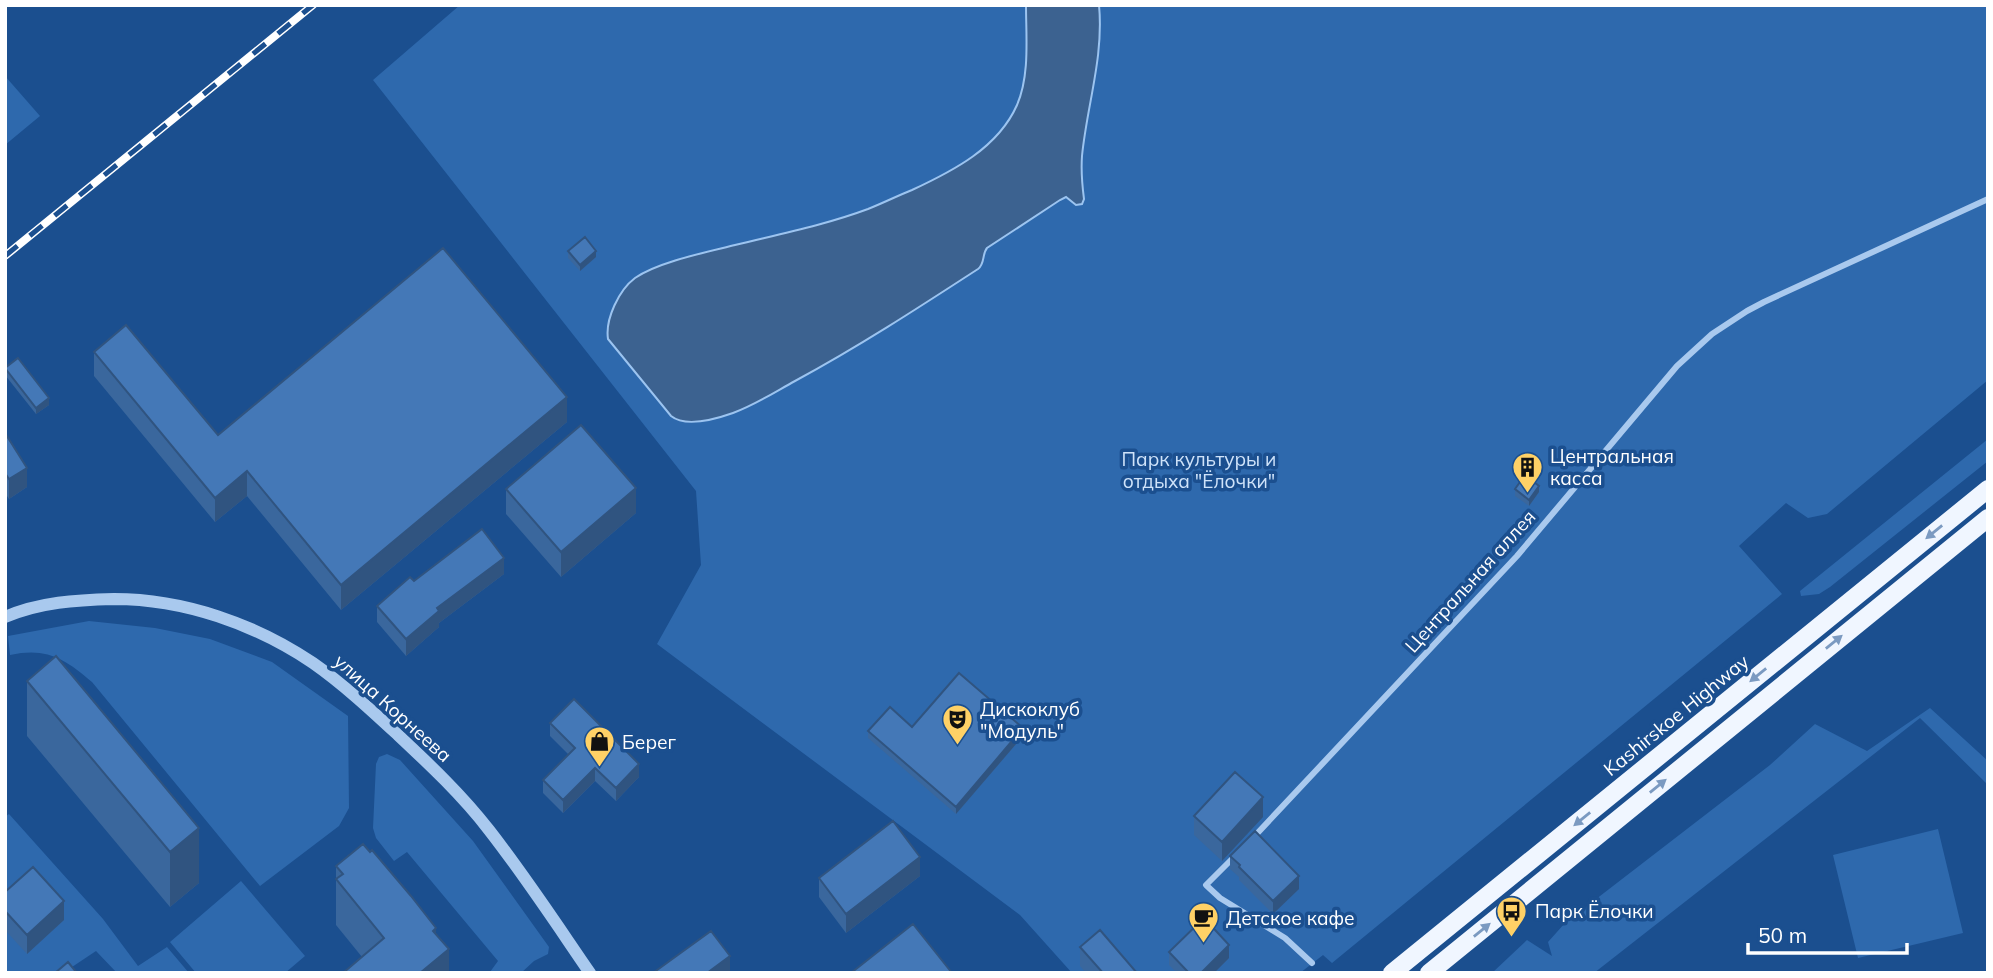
<svg xmlns="http://www.w3.org/2000/svg" width="1993" height="978" viewBox="0 0 1993 978" font-family="Mulish,sans-serif">
<rect width="100%" height="100%" fill="#1b4f8f"/>
<path fill="#2e69ad" d="M460,5H1988V380L1827,514L1808,518L1786,503L1739,546L1782,594L1332,963L1323,955L1300,973H1072L1020,915L657,644L701,565L696,491L373,80Z
M5,76L40,116L5,145Z
M1988,439V461L1830,587L1819,594L1801,596L1800,591Z
M89,621L155,628L210,639L272,662L348,716L349,808L339,826L260,886L92,682C65,659 47,647 10,655L8,636Z
M1930,708L1988,761V785L1920,718L1594,973H1492L1527,940L1552,956L1548,942L1565,923L1770,765L1815,724L1867,751Z
M387,754L400,760L473,841L549,947L548,954L534,961L521,973H491L490,972L498,961L407,852L394,861L376,838L373,828L376,764L379,757Z
M9,814L103,919L138,966L167,947L189,973H117L96,951L63,973H5V817Z
M1938,829L1963,933L1858,958L1833,855Z
M241,881L305,956L285,973H196L170,942Z"/>
<path fill="#3c6290" stroke="#9cc4f0" stroke-width="2" d="M1026,5H1099C1104,57 1087,105 1082,156C1081,170 1082,184 1084,199L1082,204L1076,205L1066,197L1060,200L987,248C982,254 985,264 978,269C918,308 858,347 795,381C775,392 755,405 733,413C716,419 686,428 671,416L608,339C605,319 619,290 635,278C658,262 707,252 735,245C780,234 825,225 868,209C883,203 897,196 912,190C953,171 998,148 1017,105C1030,75 1026,37 1026,5Z"/>
<g fill="none" stroke-linecap="round" stroke-linejoin="round">
<path stroke="#a9c9ee" stroke-width="6" d="M1251,840L1517,556L1677,366L1712,334L1747,311L1764,302L1988,199
M1236,855L1206,885L1220,898L1285,938L1312,963"/>
<path stroke="#a9c9ee" stroke-width="12" d="M5,617C40,602 76,600 114,599C184,599 255,624 313,663C343,684 371,710 398,735C430,765 462,795 489,830C525,876 557,925 590,973"/>
<path stroke="#f0f6ff" stroke-width="18" d="M1392,973L1988,489
M1429,973L1988,518"/>
<defs>
<path id="rail" d="M5,256L313,5"/>
</defs>
<use href="#rail" stroke="#fff" stroke-width="8"/>
<use href="#rail" stroke="#1b4f8f" stroke-width="5" stroke-dasharray="16" stroke-linecap="butt"/>
</g>
<path fill="#3a679d" d="M568,251L596,257L580,271L568,258Z
M94,352L218,435L567,422L341,610L247,496L215,522L94,376Z
M5,368L49,405L36,414L5,375Z
M5,433L27,487L9,499L5,493Z
M506,489L636,513L561,577L506,514Z
M1515,489L1539,492L1529,506L1515,496Z
M504,574L439,623V627L406,656L377,622V606L414,581Z
M27,681L199,883L170,907L27,736Z
M550,723L639,777L616,801L595,781L563,813L543,793V780L569,755L550,736Z
M912,727L1023,736L956,814L868,738V731Z
M1194,816L1263,817L1222,861L1194,835Z
M1230,856L1299,889L1273,914L1239,880V877L1230,869Z
M336,866L436,934L449,973L362,957L336,925Z
M920,876L846,933L819,897V878Z
M5,892L64,920L27,954L5,930Z
M1080,947L1137,973H1086L1080,966Z
M1169,952L1229,958L1214,973H1177L1169,965Z"/>
<path fill="#305480" d="M596,251V257L580,271V265Z
M567,397V422L341,610V585Z
M49,398V405L36,414V408Z
M27,468V487L9,499V479Z
M247,471V496L215,522V498Z
M1539,486V492L1529,506V500Z
M636,488V513L561,577V552Z
M504,558V574L439,623V627L406,656V639L437,608Z
M1023,728V736L956,814V807Z
M639,764V777L616,801V788Z
M595,768V781L563,813V800Z
M1263,797V817L1222,861V842Z
M199,828V883L170,907V852Z
M920,857V876L846,933V914Z
M1299,876V889L1273,914V901Z
M64,901V920L27,954V935Z
M436,928V959L449,949V973H420L433,931Z
M1229,945V958L1214,973H1201Z
M730,956V973H707Z"/>
<path fill="#4478b7" stroke="#305480" stroke-width="2" d="M585,237L596,251L580,265L568,251Z
M443,248L567,397L341,585L247,471L215,498L94,352L126,325L218,435Z
M18,358L49,398L36,408L5,368Z
M581,425L636,488L561,552L506,489Z
M5,433L27,468L9,479L5,473Z
M1525,475L1539,486L1529,500L1515,489Z
M482,529L504,558L437,608L439,611L406,639L377,606L410,577L414,581Z
M56,656L199,828L170,852L27,681Z
M959,673L1023,728L956,807L868,731L890,707L912,727Z
M574,699L639,764L616,788L595,768L563,800L543,780L575,748L550,723Z
M1235,772L1263,797L1222,842L1194,816Z
M893,821L920,857L846,914L819,878Z
M1255,831L1299,876L1273,901L1239,867L1240,865L1230,856Z
M363,844L370,852L372,850L411,896L436,928L433,931L449,949L420,973H343L384,938L336,879L343,874L336,866Z
M33,867L64,901L27,935L5,911V892Z
M1204,918L1229,945L1201,973H1189L1169,952Z
M913,924L952,973H851Z
M1100,930L1137,973H1103L1080,947Z
M711,931L730,956L707,973H653Z
M68,962L77,973H55Z"/>
<defs><path id="oneway-solid" d="M-6-.8H1V-3.2L6.5 0L1 3.2V.8H-6Z" transform="scale(1.75)"/></defs>
<g fill="#7b9ac1">
<use href="#oneway-solid" transform="translate(1934 532) rotate(141)"/>
<use href="#oneway-solid" transform="translate(1834 642) rotate(-39)"/>
<use href="#oneway-solid" transform="translate(1758 675) rotate(141)"/>
<use href="#oneway-solid" transform="translate(1658 786) rotate(-39)"/>
<use href="#oneway-solid" transform="translate(1582 819) rotate(141)"/>
<use href="#oneway-solid" transform="translate(1482 930) rotate(-39)"/>
</g>
<defs>
<symbol id="building-pin" viewBox="-11 -11 22 30"><path d="M0 17L-7.5 6A9.5 9.5 0 1 1 7.5 6Z" fill="#ffd166" stroke="#1b4f8f"/><path d="M-4-6H4V6H1V3H-1V6H-4ZM-2.5-4.3h1.7v1.8h-1.7ZM.8-4.3h1.7v1.8H.8ZM-2.5-1h1.7V.8h-1.7ZM.8-1h1.7V.8H.8Z" fill="#111"/></symbol>
<symbol id="theatre-pin" viewBox="-11 -11 22 30"><path d="M0 17L-7.5 6A9.5 9.5 0 1 1 7.5 6Z" fill="#ffd166" stroke="#1b4f8f"/><path d="M-5-5.5Q0-4 5-5.5V0Q5 5 0 6Q-5 5-5 0ZM-3.3-2.5H-1v1.5H-3.3ZM1-2.5H3.3v1.5H1ZM-2.8 1Q0 5.5 2.8 1Z" fill="#111"/></symbol>
<symbol id="shop-pin" viewBox="-11 -11 22 30"><path d="M0 17L-7.5 6A9.5 9.5 0 1 1 7.5 6Z" fill="#ffd166" stroke="#1b4f8f"/><path d="M-5-2.5h2.3a2.7 3.5 0 0 1 5.4 0H5L5.5 6h-11ZM-1.5-2.5h3a1.5 2.3 0 0 0-3 0Z" fill="#111"/></symbol>
<symbol id="bus-pin" viewBox="-11 -11 22 30"><path d="M0 17L-7.5 6A9.5 9.5 0 1 1 7.5 6Z" fill="#ffd166" stroke="#1b4f8f"/><path d="M-5-6H5V4H4V6H2V4H-2V6H-4V4H-5ZM-3.5-4V0h7V-4ZM-3.5 1.2v1.5H-2V1.2ZM2 1.2v1.5H3.5V1.2Z" fill="#111"/></symbol>
<symbol id="cafe-pin" viewBox="-11 -11 22 30"><path d="M0 17L-7.5 6A9.5 9.5 0 1 1 7.5 6Z" fill="#ffd166" stroke="#1b4f8f"/><path d="M-5.5-4.5H6V0H3Q3 3.5 0 3.5H-2.5Q-5.5 3.5-5.5 0ZM3-3.2v2h1.7v-2ZM-6 4.5H4V6H-6Z" fill="#111"/></symbol>
</defs>
<g fill-rule="evenodd">
<use href="#building-pin" x="1510" y="450" width="35" height="47"/>
<use href="#theatre-pin" x="940" y="702" width="35" height="47"/>
<use href="#shop-pin" x="582" y="724" width="35" height="47"/>
<use href="#bus-pin" x="1494" y="894" width="35" height="47"/>
<use href="#cafe-pin" x="1186" y="900" width="35" height="47"/>
</g>
<g text-anchor="middle" dominant-baseline="central" stroke-width="7" stroke-linejoin="round" paint-order="stroke">
<g font-size="19" fill="#fff" stroke="#1b4f8f" text-anchor="start">
<text x="1550" y="456">Центральная<tspan x="1550" dy="22">касса</tspan></text>
<text x="980" y="709">Дискоклуб<tspan x="980" dy="22">"Модуль"</tspan></text>
<text x="622" y="742">Берег</text>
<text x="1535" y="911">Парк Ёлочки</text>
<text x="1226" y="918">Детское кафе</text>
</g>
<g font-size="19" fill="#cfe3fa" stroke="#1b4f8f">
<text x="1199" y="459">Парк культуры и<tspan x="1199" dy="22">отдыха "Ёлочки"</tspan></text>
</g>
<g font-size="19" fill="#fff" stroke="#1b4f8f">
<text transform="translate(1470 581) rotate(-48)">Центральная аллея</text>
<text transform="translate(393 708) rotate(42)">улица Корнеева</text>
<text transform="translate(1676 715) rotate(-39)">Kashirskoe Highway</text>
</g>
</g>
<rect width="1993" height="978" fill="none" stroke="#ffffff" stroke-width="14"/>
<path d="M1748 943v10h159v-10" fill="none" stroke="#ffffff" stroke-width="3.5"/>
<text x="1758" y="943" font-size="21" fill="#ffffff" stroke="#1b4f8f" stroke-width="5" paint-order="stroke">50 m</text>
</svg>
